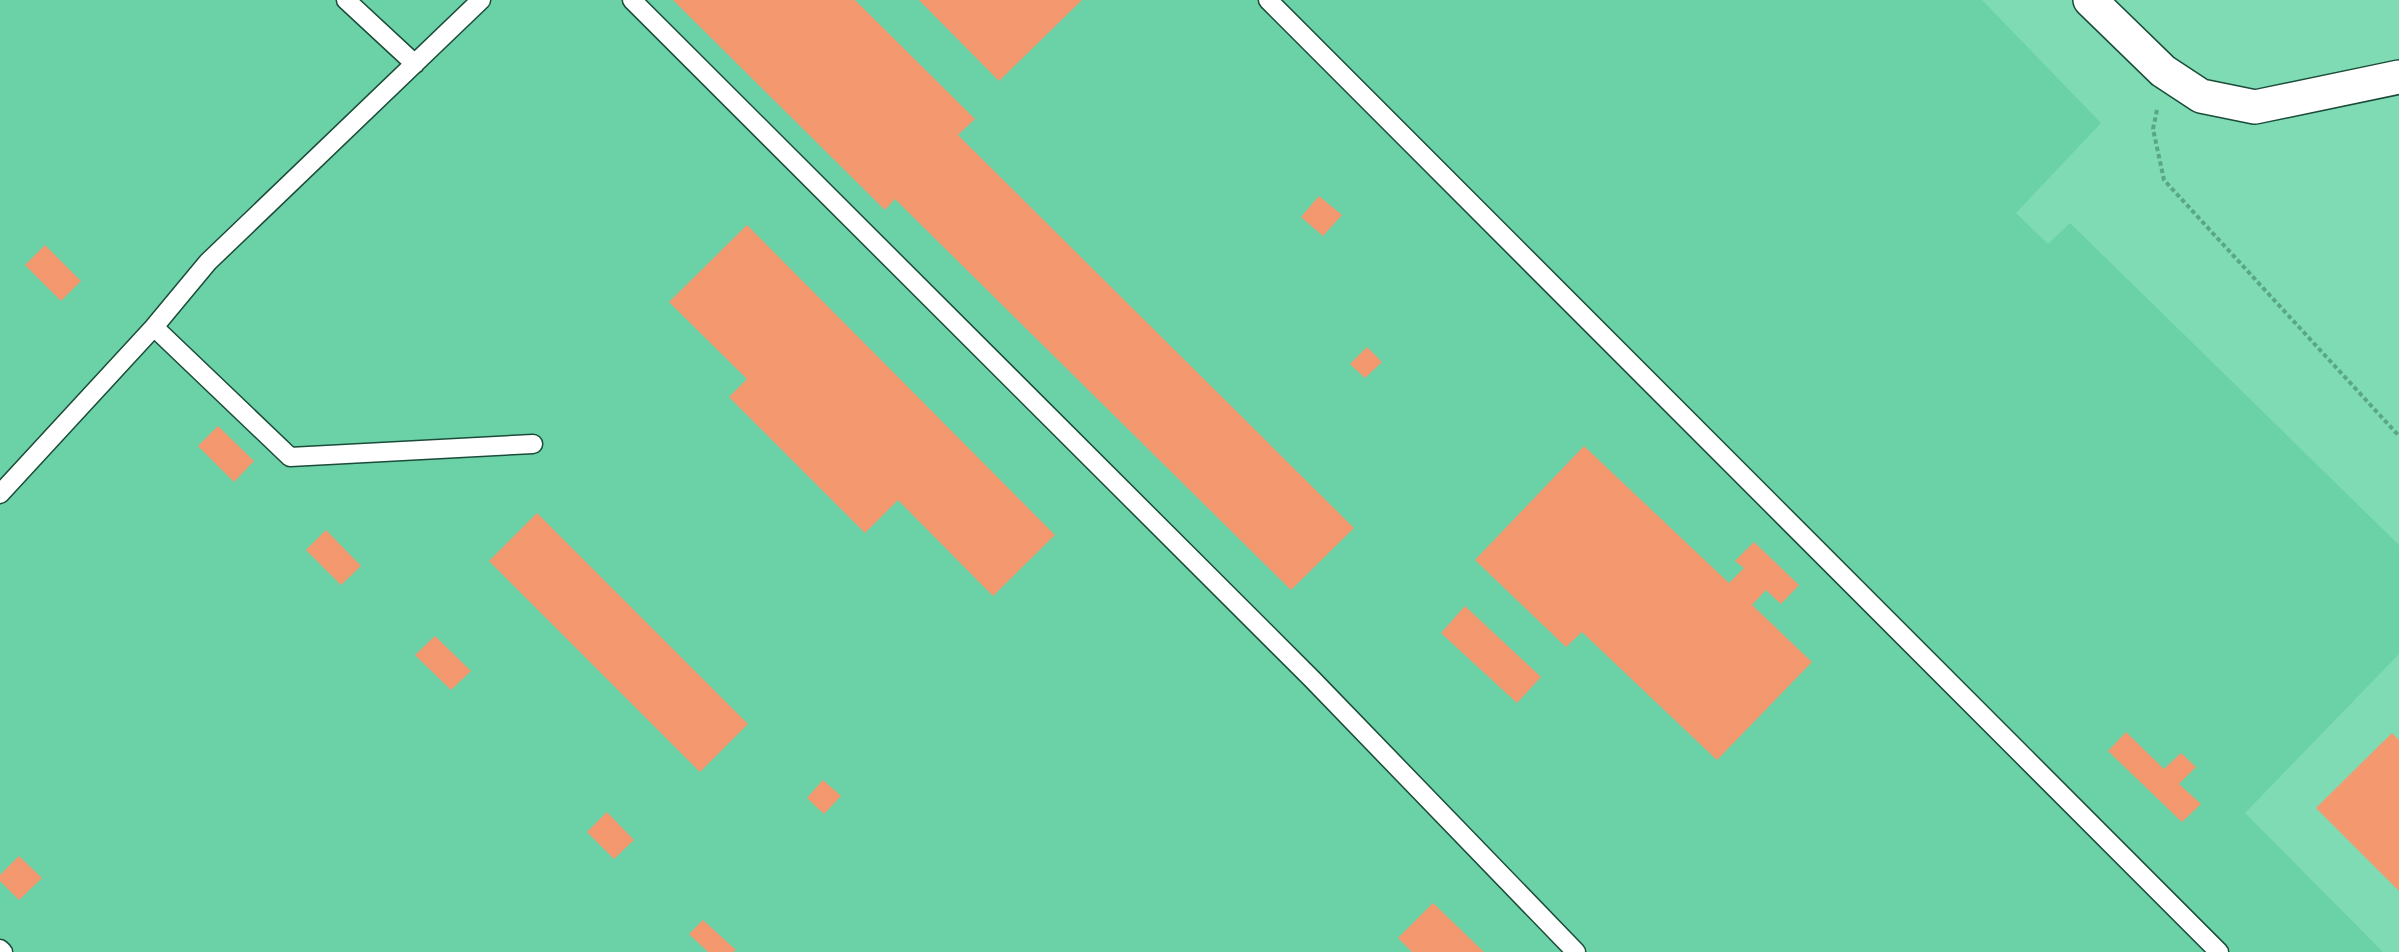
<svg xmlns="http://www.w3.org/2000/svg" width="2399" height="952" viewBox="0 0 2399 952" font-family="Commissioner,sans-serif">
<rect width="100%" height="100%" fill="#7fdbb4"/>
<path fill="#6bd1a7" d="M0,0H1982L2101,123L2016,213L2048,244L2070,223L2399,545V654L2245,813L2383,952H0Z"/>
<path fill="#f3986f" d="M673,0H855L975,119L958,135L1354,528L1291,590L895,199L885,210Z
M919,0H1082L999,81Z
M1319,196L1342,215L1323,236L1301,217Z
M747,225L1055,535L993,596L898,500L865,533L729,397L747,379L669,302Z
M45,245L81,281L61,301L25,265Z
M1367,347L1382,362L1365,378L1350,364Z
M218,426L254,461L234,482L198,446Z
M1584,446L1729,583L1744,568L1735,561L1754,542L1799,585L1781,604L1766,590L1752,605L1812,662L1717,760L1582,632L1566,647L1475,560Z
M537,513L748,724L700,772L489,561Z
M326,530L361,566L341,585L306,550Z
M1465,606L1541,677L1517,703L1441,633Z
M435,636L471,671L451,690L415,655Z
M2126,732L2164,769L2181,753L2196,767L2179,784L2201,804L2182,822L2108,751Z
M2392,733L2399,740V891L2316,808Z
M823,780L841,796L824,814L807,798Z
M607,812L634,840L614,859L587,832Z
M19,856L42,878L19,900L0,881V875Z
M1433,903L1484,952H1412L1398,938Z
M703,920L736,950L733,952H708L689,934Z"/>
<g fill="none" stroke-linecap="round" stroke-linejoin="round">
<defs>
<path id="service" d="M346,0L415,64
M632,0L1312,679L1576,952
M1268,0L2219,952
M154,327L290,457L533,444
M0,494L154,327L208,262L481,0
M0,949L3,952"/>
<path id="tertiary" d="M2090,0L2163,71L2201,96L2255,107L2399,77"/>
</defs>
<use href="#service" stroke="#1a4c39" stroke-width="21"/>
<use href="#tertiary" stroke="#1a4c39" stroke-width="36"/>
<path stroke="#5aa787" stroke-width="4" stroke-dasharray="4.5 3" stroke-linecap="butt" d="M2157,110L2153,129L2164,180L2399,436"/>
<use href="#service" stroke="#fff" stroke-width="18"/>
<use href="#tertiary" stroke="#fff" stroke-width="33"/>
</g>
</svg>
